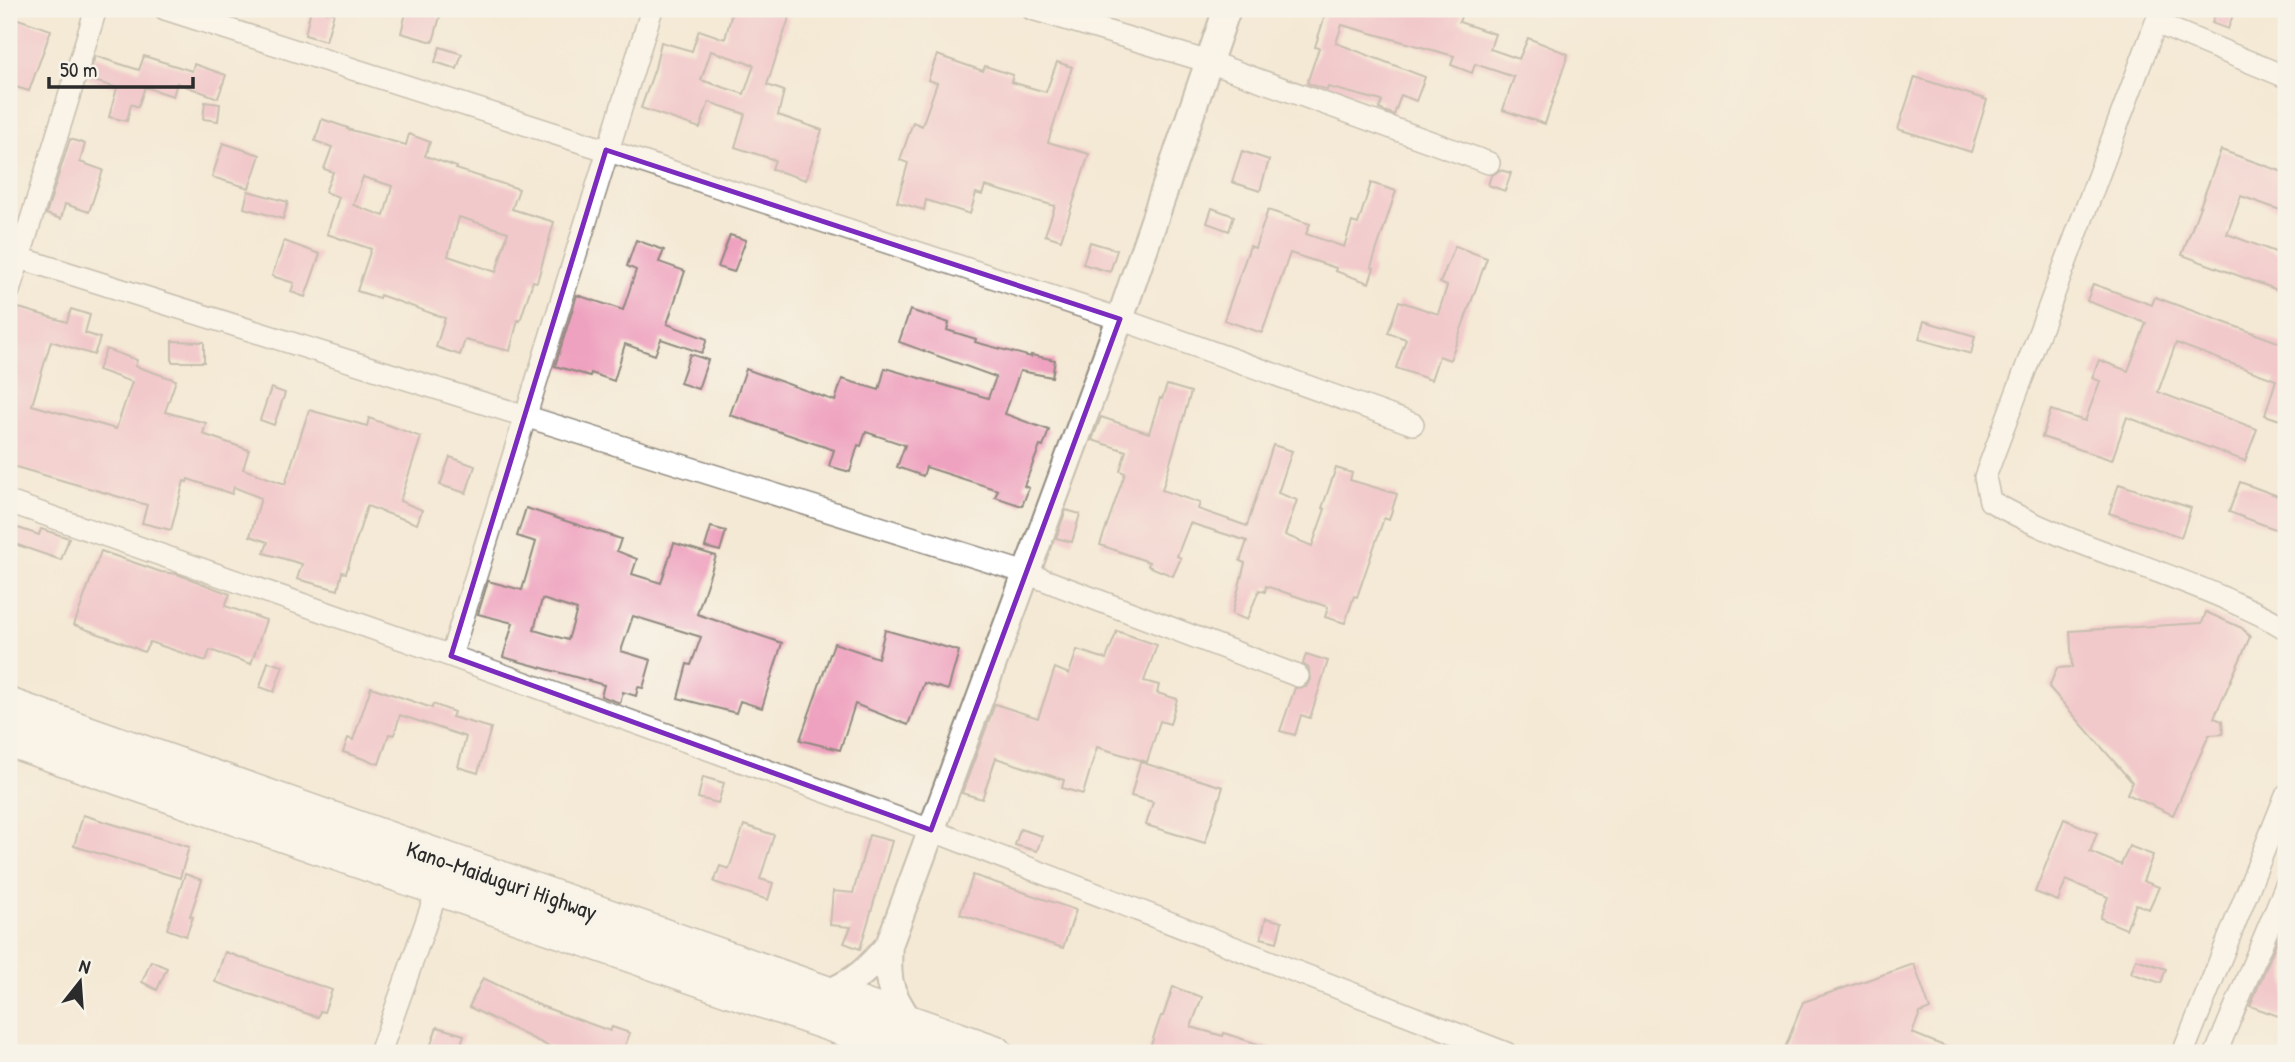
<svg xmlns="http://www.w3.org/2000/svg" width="2295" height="1062" viewBox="0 0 2295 1062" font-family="'Patrick Hand',sans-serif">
<rect width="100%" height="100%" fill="#f7f3e8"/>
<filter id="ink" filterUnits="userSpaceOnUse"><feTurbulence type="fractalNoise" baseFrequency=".0143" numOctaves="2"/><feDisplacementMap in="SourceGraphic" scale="14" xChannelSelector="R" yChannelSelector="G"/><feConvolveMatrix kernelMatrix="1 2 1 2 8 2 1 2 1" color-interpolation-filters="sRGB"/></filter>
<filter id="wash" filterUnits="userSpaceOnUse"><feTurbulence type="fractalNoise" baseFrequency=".00686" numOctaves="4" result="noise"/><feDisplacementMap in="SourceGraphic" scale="28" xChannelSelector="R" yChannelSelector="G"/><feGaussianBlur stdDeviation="1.57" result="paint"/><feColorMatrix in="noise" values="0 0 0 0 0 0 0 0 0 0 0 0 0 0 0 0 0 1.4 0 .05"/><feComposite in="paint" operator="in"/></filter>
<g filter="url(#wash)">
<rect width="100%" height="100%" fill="#f4e9d5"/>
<g id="blocks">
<path fill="#efa2bf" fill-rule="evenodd" d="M311,9L334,13L326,41L305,35Z
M407,9H442L433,42L401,33Z
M733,9H770L769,12L789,18L767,85L784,91L778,115L822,130L806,180L772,169L775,160L735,147L745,114L709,102L700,128L641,108L655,68L661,42L692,51L699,30L725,39ZM711,51L754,65L744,94L701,80Z
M1327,9H1444L1462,14L1459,22L1495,34L1490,49L1519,59L1528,38L1568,54L1545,124L1503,110L1514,77L1475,64L1472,73L1451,65L1454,56L1342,25L1336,43L1425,77L1416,101L1401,95L1394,115L1379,109L1382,101L1328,87L1327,90L1307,83L1319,48L1315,47Z
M2217,9H2235L2228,29L2212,23Z
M9,16L51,30L29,91L9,85Z
M440,47L462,54L457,69L435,62Z
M937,55L983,71L985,66L1013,75L1011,82L1046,92L1057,62L1072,67L1048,142L1089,154L1061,240L1045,235L1055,206L985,186L982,195L976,193L970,214L926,200L924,210L897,202L908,163L900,160L913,122L922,126L937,83L928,80Z
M95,56L139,70L144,56L192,71L194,64L226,75L218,98L177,83L173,96L145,87L138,107L131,104L127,121L109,117L117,88L88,79Z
M1915,77L1987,100L1971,152L1898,129Z
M205,102L220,104L218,121L203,119Z
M322,119L348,128L347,129L406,145L409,134L430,142L425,156L457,167L456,169L519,189L512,209L554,222L537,282L533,281L520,321L518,320L510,351L465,340L460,355L436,347L445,318L380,295L379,298L357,291L371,249L327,234L339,197L325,192L333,172L324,169L332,147L315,141ZM363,177L392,186L384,216L353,205ZM459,217L508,232L496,272L448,256Z
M70,139L85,144L80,162L103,170L89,212L65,204L61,219L46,214Z
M223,143L260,155L249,188L212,177Z
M2221,150L2286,173V212L2241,196L2227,234L2286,256V293L2182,255Z
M1242,151L1269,160L1260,191L1232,182Z
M1500,170L1511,173L1505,191L1488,185L1491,176Z
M1371,183L1396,191L1371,267L1374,268L1369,283L1335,271L1336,268L1290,253L1262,333L1224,320L1250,246L1255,248L1268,210L1310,224L1306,234L1344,247L1352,222L1358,224Z
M248,191L288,202L283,219L244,208Z
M1212,208L1234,216L1229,231L1207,223Z
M730,235L746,240L734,272L718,267Z
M636,240L664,250L659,262L685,271L667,324L707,339L702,353L661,339L655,355L625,344L614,381L591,373L590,376L555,366L577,295L623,310L636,270L627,266Z
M284,241L320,254L305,297L291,292L294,283L272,276Z
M1090,242L1117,250L1110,272L1083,264Z
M1455,246L1487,258L1450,360L1439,356L1431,380L1396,368L1406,339L1388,333L1399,301L1438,314L1447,286L1440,283Z
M2093,284L2152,305L2155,297L2286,345L2284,359H2286V422L2265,415L2276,380L2176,343L2158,392L2257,429L2245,461L2127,417L2112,460L2042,437L2051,410L2085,421L2100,381L2092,378L2099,360L2128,371L2146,323L2087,301Z
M19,308L67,322L71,309L90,315L85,333L100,338L94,355L51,341L32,405L116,429L132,382L98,370L106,349L137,360L135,366L176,380L165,412L206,423L203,434L249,450L243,469L285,484L309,410L367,426L369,418L421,437L400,501L422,510L417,524L367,506L346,573L342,572L338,590L297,579L302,564L264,553L268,542L250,536L261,498L234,487L232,494L188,479L187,482L184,481L171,530L142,523L147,505L9,465V342Z
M910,310L949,323L947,330L976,339L975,342L1031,357V355L1055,360L1052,377L1020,371L1005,414L1049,430L1043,447L1040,446L1024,486L1029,488L1022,506L995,497L998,490L926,467L923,476L897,467L905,445L866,432L861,446L858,445L850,472L829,466L834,450L730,415L746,369L835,401L842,379L879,390L885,368L988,398L996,377L899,342Z
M1924,321L1975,336L1971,354L1919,339Z
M172,341L204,342V362H172Z
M690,354L708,360L698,389L680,383Z
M1167,385L1191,392L1162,490L1200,503L1198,509L1247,526L1273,445L1292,451L1278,493L1297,500L1285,535L1312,546L1325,509L1322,508L1336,468L1352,473L1350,480L1397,494L1389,520L1384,518L1357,597L1354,596L1345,623L1325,617L1328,607L1266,586L1265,592L1259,590L1247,620L1232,614L1245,563L1240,561L1247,541L1190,523L1177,556L1181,558L1173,576L1148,566L1149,562L1100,545L1125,473L1120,471L1126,451L1092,440L1101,417L1149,433L1160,398L1162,399Z
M271,388L285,393L274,425L260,420Z
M450,457L475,466L466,493L440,485Z
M2240,482L2286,499V533L2229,512Z
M2119,484L2191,508L2181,537L2109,513Z
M526,508L621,539L617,551L637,559L632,574L661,583L674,543L716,556L697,614L782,643L762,708L740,701L736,713L678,698L687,664L691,665L701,637L633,616L621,651L651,660L643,688L638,687L636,696L623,692L620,703L601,696L604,685L503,657L513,623L478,614L488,581L522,590L536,542L517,536ZM542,599L577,610L568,640L534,630Z
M1066,510L1080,514L1072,542L1056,538Z
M9,525L39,535L41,529L69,538L61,560L9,542Z
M711,527L726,531L720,551L705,547Z
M101,551L161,572L177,574L230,594L225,606L266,620L251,664L210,650L206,661L150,642L144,652L121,642L74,625Z
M2206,612L2242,628L2250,637L2214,718L2222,721L2223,734L2209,735L2173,815L2127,794L2132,782L2049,687L2057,668L2072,667L2070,631L2202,623Z
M885,630L959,651L948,690L924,683L908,725L855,704L840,750L800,740L834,643L878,658Z
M1117,631L1157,645L1144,681L1159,685L1157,693L1177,699L1170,724L1160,721L1147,762L1097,747L1083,794L1062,788L1064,780L996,758L982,799L962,793L995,704L1038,718L1055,668L1069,674L1077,650L1106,659Z
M1306,654L1328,661L1310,718L1301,715L1295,735L1280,731L1295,688L1306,687L1310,680L1309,668L1303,664Z
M268,662L283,666L274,692L260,687Z
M371,687L432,708L433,704L454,712L452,717L491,728L478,773L458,767L466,737L400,715L394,735L389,734L379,764L343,752L348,738L353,740Z
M1140,762L1223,787L1205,843L1146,825L1153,802L1131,796Z
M703,777L724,783L718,803L698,798Z
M83,815L189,847L180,878L74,846Z
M2064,819L2097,833L2090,852L2121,865L2129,846L2153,855L2143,881L2159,887L2149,909L2136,904L2126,929L2100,918L2108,897L2066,880L2058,901L2035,892Z
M744,825L774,835L760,879L773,883L768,900L714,882L720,866L729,869Z
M1020,829L1042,836L1037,851L1015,845Z
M869,835L892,841L860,949L844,943L851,927L830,925L833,891L853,893Z
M185,874L202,880L190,916L193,917L186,936L167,929Z
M973,875L1076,910L1063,948L960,914Z
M1266,918L1282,922L1277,942L1261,938Z
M2286,919V1002L2281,1017L2250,1006Z
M225,952L332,990L324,1012L320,1011L318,1017L314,1016L215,982Z
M2136,959L2166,969L2161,983L2131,973Z
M151,961L167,968L157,990L142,982Z
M1914,964L1930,1009L1920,1013L1912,1033L1961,1053H1783L1803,1002Z
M483,978L541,1006L610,1031L612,1027L630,1033L622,1053H562L469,1007Z
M1173,987L1202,997L1191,1027L1223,1036L1224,1033L1276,1050V1053H1148L1161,1016H1163Z
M437,1027L464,1035L458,1053H428Z"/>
</g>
</g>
<g filter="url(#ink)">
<use href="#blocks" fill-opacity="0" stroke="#908a80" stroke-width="2"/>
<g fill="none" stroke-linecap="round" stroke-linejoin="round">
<defs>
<path id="minor" d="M165,9L606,150L1120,319L1413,424
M1032,9L1209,62L1489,163
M2161,9L1985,477L1990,501C2063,543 2147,564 2224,598C2245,608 2267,616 2286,629
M2156,23L2286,77
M20,258L1026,573L1298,676
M9,291L96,9
M9,502L451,656L931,830L1506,1053
M451,656L652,9
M380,1053L442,877
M2183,1053L2286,795
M2216,1053L2286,885"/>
<path id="tertiary" d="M825,994C857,981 867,970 889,945
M911,1024C890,992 886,984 889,945L1120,319L1227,9"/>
<path id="trunk" d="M9,706L995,1053
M9,739L915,1053"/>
</defs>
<use href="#minor" stroke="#908a80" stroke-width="24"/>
<use href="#tertiary" stroke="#908a80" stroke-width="30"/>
<use href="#trunk" stroke="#908a80" stroke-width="38"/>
<use href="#minor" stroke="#fff" stroke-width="21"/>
<use href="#tertiary" stroke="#fff" stroke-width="26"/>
<use href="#trunk" stroke="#fff" stroke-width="35"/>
</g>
</g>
<path d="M0 0H2295V1062H0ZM606,150L1120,319L931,830L451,656Z" fill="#f4e9d5" fill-opacity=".55" fill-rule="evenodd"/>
<path fill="none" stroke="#7b2cbf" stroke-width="5" stroke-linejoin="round" d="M606,150L1120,319L931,830L451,656Z"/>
<g text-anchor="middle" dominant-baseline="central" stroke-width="7" stroke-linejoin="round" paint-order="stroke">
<g font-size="23" fill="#2b2b2b" stroke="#f7f3e8">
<text transform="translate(502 880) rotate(19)">Kano-Maiduguri Highway</text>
</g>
</g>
<rect width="2295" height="1062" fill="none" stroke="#f7f3e8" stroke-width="35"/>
<g transform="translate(80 982) rotate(17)" stroke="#f7f3e8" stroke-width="5" paint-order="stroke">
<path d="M0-5L12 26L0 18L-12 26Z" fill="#2b2b2b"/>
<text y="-10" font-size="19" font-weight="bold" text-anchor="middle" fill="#2b2b2b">N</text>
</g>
<path d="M49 77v10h144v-10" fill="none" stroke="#2b2b2b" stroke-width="3.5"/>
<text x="60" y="77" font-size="21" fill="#2b2b2b" stroke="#f7f3e8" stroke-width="5" paint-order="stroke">50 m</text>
</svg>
